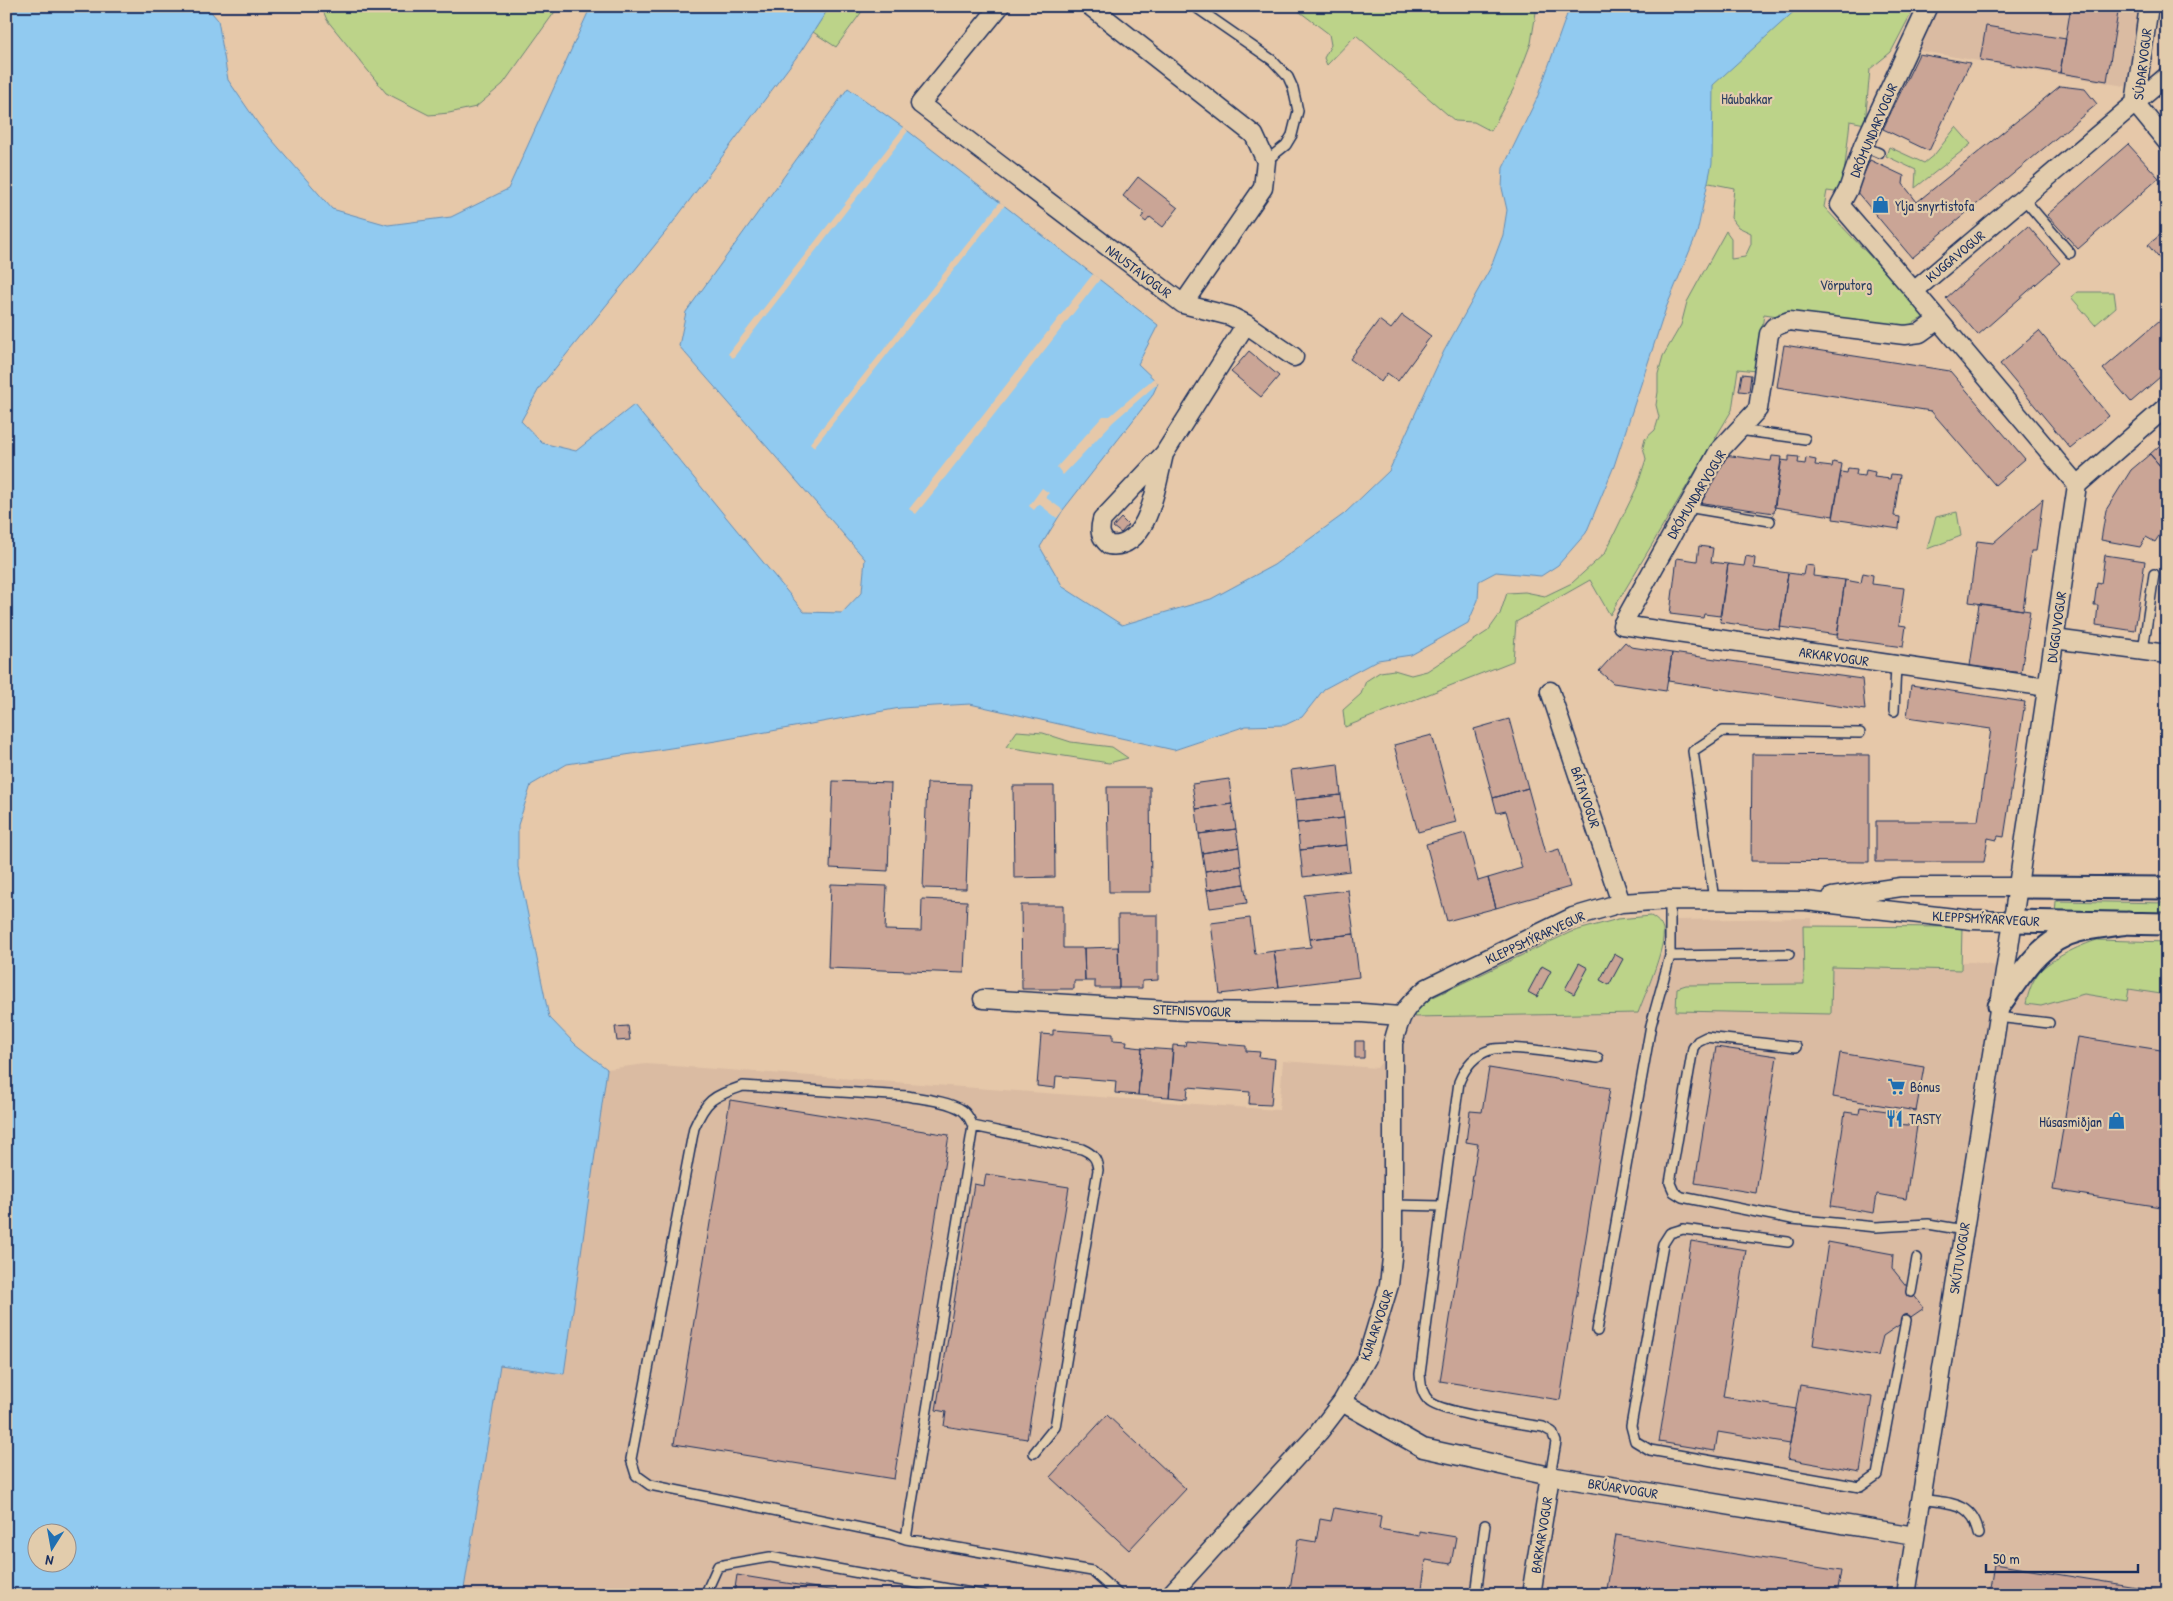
<svg xmlns="http://www.w3.org/2000/svg" width="2173" height="1601" viewBox="0 0 2173 1601" font-family="'Patrick Hand',sans-serif">
<rect width="100%" height="100%" fill="#e6c8a9"/>
<filter id="ink" filterUnits="userSpaceOnUse"><feTurbulence type="fractalNoise" baseFrequency=".02" numOctaves="2"/><feDisplacementMap in="SourceGraphic" scale="10" xChannelSelector="R" yChannelSelector="G"/><feConvolveMatrix kernelMatrix="1 2 1 2 8 2 1 2 1" color-interpolation-filters="sRGB"/></filter>
<g filter="url(#ink)">
<path fill="#dabba2" d="M1931,6H2144L2130,87L1909,49Z
M1811,918L1812,959L1973,962L2167,995V1595H463L500,1364L564,1374L607,1069L646,1064L1279,1110L1283,1061L1377,1068L1414,1017L1638,1013L1676,920Z"/>
<path fill="#bcd389" stroke="#6c8174" d="M321,6H559L503,84L476,107L449,113L429,115L386,93L327,20Z
M830,6H866L836,47L813,32Z
M1292,6H1537L1531,43L1514,88L1491,131L1474,122L1455,121L1356,35L1327,65L1324,58L1331,45L1329,34Z
M1674,6H1915L1891,52L1870,69L1865,124L1850,121L1842,193L1827,191L1824,207L1926,316L1908,326L1897,327L1779,313L1778,316L1764,314L1756,371L1738,369L1732,410L1610,615L1590,580L1516,622L1513,661L1345,727L1343,710L1361,694L1366,681L1380,672L1394,670L1411,675L1427,671L1488,631L1500,614L1507,593L1525,592L1545,596L1572,583L1605,553L1637,487L1646,459L1643,447L1645,439L1655,430L1659,417L1656,405L1658,392V374L1663,356L1681,325L1687,302L1726,231L1731,238V259L1745,257L1751,244V233L1738,227L1731,218L1734,188L1577,156Z
M1956,127L1971,144L1915,188L1916,170L1886,156L1889,147L1924,163L1935,154Z
M2077,292H2114L2116,307L2095,325L2071,297Z
M1957,512L1961,536L1927,549L1936,517Z
M1017,731L1043,733L1071,742L1112,747L1128,758L1109,763L1006,747Z
M2056,901L2167,903V916L2055,915Z
M1651,916C1657,920 1661,923 1663,930C1666,948 1645,994 1638,1013L1414,1017V1011L1429,999L1571,932L1618,919Z
M1803,926L1962,927L1961,970L1832,967L1831,1014L1676,1011L1677,988L1686,985L1804,984Z
M2097,940L2167,942V995L2129,989L2127,1001L2084,994L2041,1006L2026,1004C2028,994 2031,984 2037,975C2045,961 2081,945 2097,940Z"/>
<path fill="#91caf0" stroke="#628cb6" fill-rule="evenodd" d="M6,6H206L218,20L228,80L259,125L332,209L388,225L451,217L508,189L591,6H830L801,51L668,229L540,387L521,421L542,443L576,451L634,405L804,612L842,613L862,592L865,559L679,346L686,312L848,88L908,131L1158,325L1138,364L1158,383L1152,396L1063,510L1040,547L1063,587L1122,625L1211,599L1274,565L1344,514L1389,471L1444,351L1491,267L1503,235L1507,210L1502,188L1503,168L1537,98L1570,6H1800L1713,85L1712,163L1697,233L1666,308L1614,466L1586,533L1558,565L1541,576L1496,572L1479,581L1478,600L1468,623L1411,655L1378,660L1324,689L1302,717L1285,725L1246,726L1174,750L970,704L900,708L716,741L567,764L531,785L518,825V867L549,1017L575,1044L607,1069L564,1374L500,1365L463,1595H6ZM38,1534H68V1564H38Z"/>
<path fill="#e6c8a9" d="M904,127L908,131L733,358L728,354Z
M1000,202L1005,205L814,447L810,443Z
M1093,274L1100,279L936,489L916,514L909,509Z
M1154,378L1158,383L1113,422L1063,475L1057,467L1103,416H1110Z
M1042,488L1049,493L1045,497L1063,510L1057,518L1039,504L1034,510L1029,506Z"/>
<path fill="#caa596" stroke="#1b2f5e" d="M2071,6H2119L2107,81L2060,73Z
M1986,26L2066,39L2060,73L1980,60Z
M1919,54L1970,63L1929,151L1883,129Z
M2060,86L2085,89L2097,104L1912,258L1856,191L1870,160L1904,176L1903,184L1917,202Z
M2167,104V120L2159,111Z
M2128,144L2159,178L2078,249L2047,215Z
M1138,177L1178,208L1163,227L1150,217L1146,222L1141,218L1145,213L1123,196Z
M2028,226L2060,263L1978,335L1946,298Z
M2167,229V268L2148,245Z
M2167,314V371L2131,402L2103,369Z
M1402,315L1431,336L1398,381L1387,373L1381,382L1350,359L1379,320L1391,329Z
M2039,331L2109,416L2070,448L2000,364Z
M1784,345L1950,371L2025,459L1995,485L1931,411L1777,387Z
M1249,351L1279,376L1261,397L1231,372Z
M1742,374L1751,375L1749,392L1739,391Z
M2167,439V474L2150,454Z
M2150,454L2167,474V512L2159,520L2166,525L2155,542L2146,537L2140,547L2101,540L2106,510L2131,470Z
M1724,455L1771,461L1772,456L1782,457L1774,513L1697,502Z
M1789,456L1799,457L1798,463L1805,464L1806,458L1816,460L1815,465L1832,467L1833,462L1842,464L1833,516L1774,507L1781,460L1789,461Z
M1848,468L1857,469L1856,475L1865,476L1866,470L1875,472L1874,477L1890,479L1891,474L1900,475L1894,516L1900,517L1899,529L1833,519L1841,472L1847,473Z
M2043,499L2036,551H2031L2023,610L1969,602L1977,541L1993,543Z
M1121,518L1128,525L1121,533L1113,527Z
M1699,546L1713,548L1711,562L1728,564L1720,616L1704,614L1703,618L1670,614L1677,558L1697,561Z
M2105,555L2145,561L2135,631L2096,625L2098,605H2094L2097,583L2101,584Z
M1746,556L1755,558L1754,568L1788,573L1780,630L1720,622L1728,564L1744,566Z
M1805,565L1814,566L1813,576L1845,580L1837,635L1780,627L1788,573L1803,575Z
M1863,573L1873,575L1872,584L1904,588L1899,625L1906,626L1903,647L1837,638L1845,580L1861,583Z
M1979,604L2030,611L2021,673L1970,666Z
M1625,642L1631,647L1672,653L1666,691L1613,683L1599,671Z
M1672,653L1862,679L1865,710L1668,681Z
M1911,685L2025,702L2004,837L1998,836L1997,840L1988,838L1984,862H1876V821H1978L1991,729L1907,717Z
M1509,719L1528,788L1493,798L1474,729Z
M1432,735L1456,822L1418,832L1394,745Z
M1752,754L1869,755V862L1751,861Z
M1338,764L1341,795L1295,800L1291,770Z
M1229,779L1232,804L1196,809L1192,784Z
M833,781L891,783L888,871L830,868Z
M927,783L970,784L966,889L923,888Z
M1013,786H1054L1055,877L1014,878Z
M1107,787H1150L1151,892H1109Z
M1528,788L1546,853L1559,849L1570,887L1496,908L1488,878L1522,868L1506,811L1497,813L1493,798Z
M1341,795L1344,818L1297,823L1295,800Z
M1232,804L1236,829L1199,834L1196,809Z
M1344,818L1347,845L1300,850L1297,823Z
M1236,829L1239,847L1202,853L1199,834Z
M1465,833L1478,881L1488,878L1496,908L1447,921L1426,844Z
M1347,845L1350,871L1303,877L1300,850Z
M1239,847L1241,866L1205,871L1202,853Z
M1241,866L1244,884L1207,890L1205,871Z
M831,884L887,886L885,930L921,931L922,899L967,901L964,973L828,968Z
M1244,884L1247,903L1210,908L1207,890Z
M1348,890L1354,934L1310,939L1304,895Z
M1021,905H1063V948H1084L1085,981H1074V989H1022Z
M1118,915H1158V980L1142,981V988H1119Z
M1250,918L1255,954L1274,951L1279,987L1220,994L1211,923Z
M1354,934L1359,977L1279,987L1274,951L1311,947L1310,939Z
M1118,947L1119,988H1095V981H1085L1084,948Z
M1614,954L1623,959L1609,985L1600,980Z
M1579,963L1588,968L1574,994L1565,989Z
M1542,966L1551,971L1537,997L1528,992Z
M628,1026L630,1040L617,1041L615,1027Z
M1053,1030L1113,1034V1040L1127,1041L1126,1046L1142,1048L1138,1095L1115,1093L1116,1081L1056,1076L1055,1088L1037,1086L1041,1034L1053,1035Z
M2078,1037L2167,1051V1208L2053,1190Z
M1186,1041L1246,1046V1051L1260,1052L1259,1057L1275,1059L1271,1105L1249,1104L1250,1092L1188,1087L1187,1099L1169,1097L1173,1045L1185,1046Z
M1355,1041H1364V1058H1355Z
M1716,1047L1777,1056L1756,1193L1695,1183Z
M1142,1048L1173,1050L1169,1097L1138,1095Z
M1840,1053L1924,1067L1916,1111L1833,1097Z
M1489,1068L1610,1088L1560,1400L1440,1381L1478,1144L1466,1142L1470,1111L1482,1112Z
M730,1100L949,1135L894,1479L674,1444Z
M1860,1107L1900,1113L1898,1124L1917,1126L1906,1199L1877,1194L1874,1213L1831,1206L1845,1112L1859,1114Z
M986,1174L1069,1187L1027,1439L944,1426L946,1412L936,1410L974,1184L984,1186Z
M1691,1241L1746,1250L1723,1397L1796,1409L1790,1444L1718,1432L1715,1451L1659,1442Z
M1828,1242L1893,1254L1892,1268L1924,1308L1883,1336L1878,1356L1813,1345Z
M1800,1385L1872,1397L1860,1472L1787,1459Z
M1107,1415L1186,1489L1129,1550L1050,1477Z
M2167,1450V1478L2162,1477Z
M1334,1508L1381,1516L1379,1529L1419,1536V1531L1456,1537L1451,1564L1426,1560L1421,1595H1289L1298,1539L1316,1542L1320,1519L1331,1521Z
M1616,1535L1841,1571L1837,1595H1606Z
M1994,1564L2167,1592V1595H1989Z
M737,1575L860,1595H734Z"/>
<g fill="none" stroke-linecap="round" stroke-linejoin="round">
<defs>
<path id="service" d="M1194,6L1272,60L1288,77L1293,88L1298,111L1292,135L1286,145L1266,161
M1863,146L1879,153
M2023,198L2070,253
M1739,430L1805,439
M1687,507L1770,521
M2143,651L2154,574
M1894,711L1896,665
M1714,900L1693,751L1723,731L1860,733
M1670,956L1789,954
M1997,1017L2049,1023
M1796,1047L1706,1037L1698,1041L1693,1048L1670,1183L1674,1192L1682,1197L1792,1219L1876,1227L1928,1224L1964,1230
M973,1126C970,1120 968,1114 962,1110C947,1101 924,1099 907,1096L743,1086C713,1097 707,1098 694,1128L631,1459L636,1475L650,1485L890,1534L906,1539L1092,1571L1119,1595
M1394,1205L1442,1206L1459,1082C1465,1067 1474,1055 1490,1050C1509,1044 1575,1056 1598,1058
M1442,1206L1420,1374C1421,1384 1421,1394 1430,1402C1446,1414 1520,1423 1543,1427L1552,1432L1556,1442L1550,1476
M1788,1242L1683,1229L1670,1233L1663,1244L1631,1426L1635,1441L1650,1450L1860,1487L1877,1475L1906,1320
M1911,1292L1917,1258
M1597,1331L1651,1025L1670,956V900
M1921,1499C1949,1504 1973,1500 1979,1534
M906,1539L973,1126L1082,1149C1093,1154 1097,1158 1098,1170L1055,1427L1034,1453
M705,1595L718,1566L770,1557L982,1595
M1476,1595L1485,1525"/>
<path id="minor" d="M1000,6L920,104L1183,304L1263,188L1266,161L1254,135L1090,6
M2149,6L2135,103L2167,142
M1914,291L1840,205L1848,190L1863,146L1928,6
M1183,304L1230,316L1246,324L1294,357
M1938,320L1920,333L1905,335L1789,321L1774,327L1769,334L1758,409L1718,452L1622,625L2047,687
M1164,454C1157,481 1149,551 1109,545C1100,537 1099,531 1102,520L1164,454L1246,324
M2077,485L1914,291L2167,76
M2054,639L2167,654
M1550,691L1621,903
M1832,897L1901,887H2018
M983,999L1185,1011L1362,1013L1400,1016
M1342,1402L1423,1448L1550,1476L1915,1536
M1170,1595L1319,1432L1342,1402L1367,1358L1389,1285L1393,1249V1043C1401,1013 1404,1008 1427,988L1573,917L1621,903L1670,900L1806,901L1972,920L2013,921
M1531,1595L1550,1476
M1906,1595L2009,947L2077,485L2167,406"/>
<path id="tertiary" d="M2018,887L2167,888
M2013,921L2167,924
M1999,1006C2020,977 2040,940 2078,931C2094,927 2111,926 2128,923"/>
</defs>
<use href="#service" stroke="#1b2f5e" stroke-width="12"/>
<use href="#minor" stroke="#1b2f5e" stroke-width="21"/>
<use href="#tertiary" stroke="#1b2f5e" stroke-width="25"/>
<use href="#service" stroke="#e2ccac" stroke-width="9"/>
<use href="#minor" stroke="#e2ccac" stroke-width="18"/>
<use href="#tertiary" stroke="#e2ccac" stroke-width="21"/>
</g>
</g>
<defs>
<symbol id="shop-bare" viewBox="-9 -9 18 18"><path d="M-5-2.5h2.3a2.7 3.5 0 0 1 5.4 0H5L5.5 6h-11ZM-1.5-2.5h3a1.5 2.3 0 0 0-3 0Z" fill="#1f6fb2" stroke="#e2ccac" stroke-width="2.5" paint-order="stroke"/></symbol>
<symbol id="supermarket-bare" viewBox="-9 -9 18 18"><path d="M-6-5.5h2.5l.6 2H6L4.5 2H-2.5L-4.4-4H-6ZM-1.5 3.2a1.3 1.3 0 1 0 .1 0ZM3 3.2a1.3 1.3 0 1 0 .1 0Z" fill="#1f6fb2" stroke="#e2ccac" stroke-width="2.5" paint-order="stroke"/></symbol>
<symbol id="restaurant-bare" viewBox="-9 -9 18 18"><path d="M-5-6h1v4h1v-4h1v4h1v-4h1v5L-1.5 .5V6h-2V.5L-5-1ZM5-6V6H3V1.5H1.5Q1.5-4 5-6Z" fill="#1f6fb2" stroke="#e2ccac" stroke-width="2.5" paint-order="stroke"/></symbol>
</defs>
<g fill-rule="evenodd">
<use href="#shop-bare" x="1868" y="192" width="25" height="25"/>
<use href="#supermarket-bare" x="1884" y="1074" width="25" height="25"/>
<use href="#restaurant-bare" x="1882" y="1106" width="25" height="25"/>
<use href="#shop-bare" x="2104" y="1108" width="25" height="25"/>
</g>
<g text-anchor="middle" dominant-baseline="central" stroke-width="4.5" stroke-linejoin="round" paint-order="stroke">
<g font-size="14" fill="#1b2f5e" stroke="#e2ccac">
<text transform="translate(2142 64) rotate(-83)">SÚÐARVOGUR</text>
<text transform="translate(1873 130) rotate(-67)">DRÓMUNDARVOGUR</text>
<text transform="translate(1955 256) rotate(-40)">KUGGAVOGUR</text>
<text transform="translate(1139 271) rotate(37)">NAUSTAVOGUR</text>
<text transform="translate(1696 494) rotate(-59)">DRÓMUNDARVOGUR</text>
<text transform="translate(2056 627) rotate(-82)">DUGGUVOGUR</text>
<text transform="translate(1834 656) rotate(8)">ARKARVOGUR</text>
<text transform="translate(1586 797) rotate(71)">BÁTAVOGUR</text>
<text transform="translate(1986 918) rotate(3)">KLEPPSMÝRARVEGUR</text>
<text transform="translate(1535 937) rotate(-25)">KLEPPSMÝRARVEGUR</text>
<text transform="translate(1192 1010) rotate(2)">STEFNISVOGUR</text>
<text transform="translate(1959 1258) rotate(-81)">SKÚTUVOGUR</text>
<text transform="translate(1376 1325) rotate(-71)">KJALARVOGUR</text>
<text transform="translate(1623 1488) rotate(9)">BRÚARVOGUR</text>
<text transform="translate(1541 1535) rotate(-81)">BARKARVOGUR</text>
</g>
<g font-size="14" fill="#2b3f62" stroke="#e2ccac">
<text x="1747" y="98">Háubakkar</text>
<text x="1846" y="284">Vörputorg</text>
</g>
<g font-size="14" fill="#1b2f5e" stroke="#e2ccac" text-anchor="start">
<text x="1895" y="205">Ylja snyrtistofa</text>
<text x="1910" y="1086">Bónus</text>
<text x="1909" y="1118">TASTY</text>
<text x="2102" y="1121" text-anchor="end">Húsasmiðjan</text>
</g>
</g>
<rect width="2173" height="1601" fill="none" stroke="#e2ccac" stroke-width="25"/>
<rect x="12" y="12" width="2148" height="1576" fill="none" stroke="#1b2f5e" stroke-width="2" filter="url(#ink)"/>
<g transform="translate(52 1548) rotate(191)"><circle r="24" fill="#e2ccac" stroke="#928d8d"/>
<path d="M0-4L9 19L0 12L-9 19Z" fill="#1f6fb2"/>
<text y="-8" font-size="14" font-weight="bold" text-anchor="middle" fill="#1b2f5e">N</text>
</g>
<path d="M1986 1564v8h152v-8" fill="none" stroke="#1b2f5e" stroke-width="2.5"/>
<text x="1993" y="1564" font-size="15" fill="#1b2f5e" stroke="#e2ccac" stroke-width="4" paint-order="stroke">50 m</text>
</svg>
